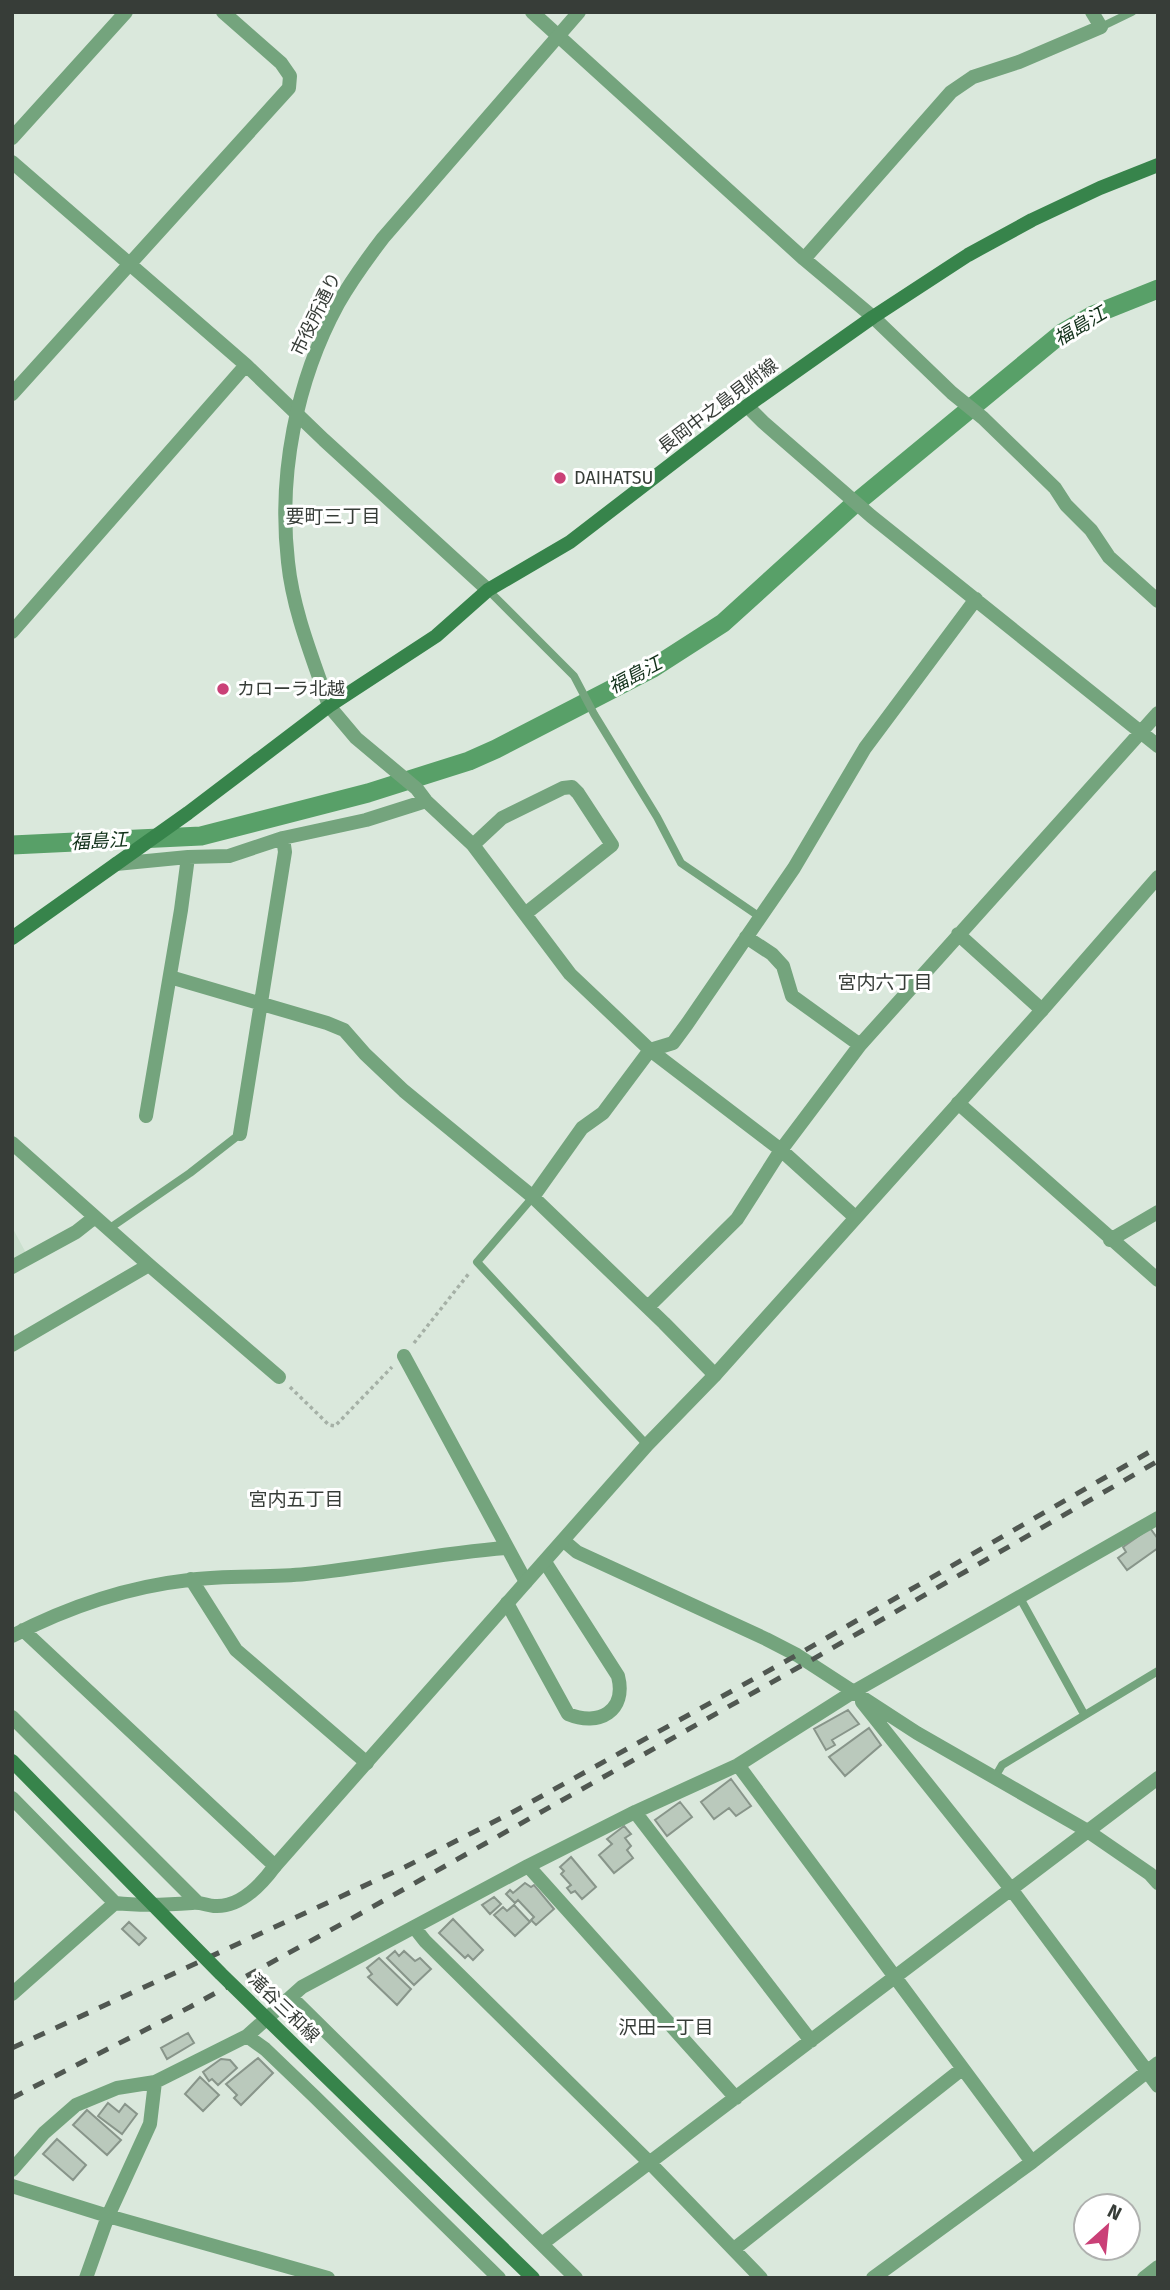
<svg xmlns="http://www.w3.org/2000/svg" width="1170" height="2290" viewBox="0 0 1170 2290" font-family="'Fira Sans','Noto Sans JP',sans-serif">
<rect width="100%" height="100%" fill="#dae8dc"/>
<path fill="#cbe0ce" d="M12,1227L26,1253L12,1261Z"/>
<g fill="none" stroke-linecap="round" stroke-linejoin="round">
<path stroke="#58a068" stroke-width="19" d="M12,845L201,836L368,793L469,761L496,749L653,668L723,623L851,507L1062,333L1093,315L1158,289"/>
</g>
<path fill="#bac9bc" stroke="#88958a" stroke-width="2" d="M1150,1528L1158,1539V1548L1127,1570L1118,1558L1126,1552L1123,1547Z
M848,1710L859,1724L832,1740L835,1745L826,1750L814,1729Z
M869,1728L881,1745L845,1776L829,1757Z
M731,1779L751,1806L736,1816L729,1808L714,1819L701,1802Z
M680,1802L692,1817L667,1836L655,1820Z
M624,1826L631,1834L625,1838L631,1846L627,1850L633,1858L614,1873L599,1855L612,1844L607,1839Z
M571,1857L596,1887L582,1899L575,1891L571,1893L567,1888L571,1885L561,1874L564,1871L560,1867Z
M525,1883L531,1887L534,1885L554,1909L536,1925L531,1920L534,1917L518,1900L515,1903L506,1894L510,1890L513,1893Z
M494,1897L501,1904L490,1914L482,1905Z
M514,1905L530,1922L515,1936L494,1915L503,1907L507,1911Z
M453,1919L483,1950L473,1960L468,1955L465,1958L439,1933Z
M129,1922L146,1938L139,1945L122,1929Z
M395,1951L399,1956L404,1951L415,1961L420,1958L431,1969L414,1985L387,1958Z
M379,1958L411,1989L397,2005L368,1977L372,1974L367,1968Z
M188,2033L194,2043L167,2059L161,2048Z
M258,2058L273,2073L241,2105L234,2098L237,2095L226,2084Z
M221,2059L230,2060L237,2068L218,2085L212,2079L209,2081L203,2072Z
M200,2077L219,2095L203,2111L185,2094Z
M108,2103L119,2112L125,2104L137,2114L122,2134L98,2116Z
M87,2110L121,2140L107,2155L73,2125Z
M57,2139L86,2165L73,2180L43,2154Z"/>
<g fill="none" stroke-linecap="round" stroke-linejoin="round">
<path stroke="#a5b0a6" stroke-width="3.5" stroke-dasharray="3.5 3.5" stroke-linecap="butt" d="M414,1343L470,1272
M290,1387L329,1425L335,1426L392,1367"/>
<path stroke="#74a47d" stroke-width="8" d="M1101,27L1132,12
M488,590L574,676L594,714L657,817L681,863L760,917
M533,1197L477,1262L647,1445
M110,1228L190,1173L240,1134
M1020,1598L1084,1714
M995,1777L1002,1765L1158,1671"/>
<path stroke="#74a47d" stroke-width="14" d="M532,12L804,259L873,317L952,393L983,418L1055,488L1066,505L1091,530L1109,557L1158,601
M12,138L126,12
M12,162L246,365L324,440L488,590
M804,259L951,92L973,77L1019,62L1101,27L1092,12
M12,394L289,88L290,76L281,63L223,12
M747,406L763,422L871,516L1158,746
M12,632L246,365
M329,706L356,738L417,789L426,801L473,845L570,974L650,1050L781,1150L855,1217
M473,845L502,818L563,788L572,787L578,793L612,845L525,914
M116,864L188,857L229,856L283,838L366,820L426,801
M958,934L1042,1010
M746,937L772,954L783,966L792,996L860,1045
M170,977L327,1023L344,1030L365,1054L404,1091L533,1197L664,1323L715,1375
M958,1103L1158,1280
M146,1116L181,910L188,857
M240,1134L285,852L283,838
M12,1143L149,1265L279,1377
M533,1197L582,1128L603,1113L650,1050L673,1043L687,1024L794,868L865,748L976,599
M1110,1240L1158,1212
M12,1267L76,1232L95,1217
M648,1307L737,1219L781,1150L860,1045L1158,713
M12,1345L149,1265
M404,1356L526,1582
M564,1541L577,1552L766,1639L797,1655L917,1733L1086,1830L1150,1874L1158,1883
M191,1579L236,1650L367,1763
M507,1603L568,1714C599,1727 627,1711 618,1676L545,1562
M12,1636C68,1607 126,1587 189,1580C227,1575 267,1578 306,1574C373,1567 439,1553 506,1548
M862,1702L1011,1889L1158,2086
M12,1717L198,1903
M738,1765L1032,2162
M12,1798L115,1903C141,1906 166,1905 192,1903C200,1902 206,1905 214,1906C240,1908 261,1885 275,1866L23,1630
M635,1812L811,2041
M528,1866L736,2098
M414,1927L425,1941L650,2163L761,2278
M12,1994L115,1903
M291,1997L576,2278
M247,2036L265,2049L315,2097L499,2278
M12,2170L44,2133L76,2105L117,2088L155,2082L247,2036L302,1987L528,1866L635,1812L738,1765L853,1692L1158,1518
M12,2186L108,2216L328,2278
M543,2243L1158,1778
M734,2249L962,2069
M86,2278L108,2216L150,2124L155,2082
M873,2278L1032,2162L1158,2063"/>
<path stroke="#74a47d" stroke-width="14" d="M329,706C313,659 293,611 288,562C278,475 296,381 338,304C351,281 367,259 383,238L579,12
M275,1866L647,1445L715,1375L1042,1010L1158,877
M1144,2278L1158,2267"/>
<path stroke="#37844b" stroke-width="14" d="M12,938L188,813L329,706L436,636L488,590L570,542L747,406L873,317L968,255L1032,220L1100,188L1158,165
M421,2169L533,2278"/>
<path stroke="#505751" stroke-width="5" stroke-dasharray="12 12" stroke-linecap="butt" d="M12,2048L405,1867L513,1812L797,1655L1158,1447
M12,2098L190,2007L358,1915L808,1662L1158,1461"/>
<path stroke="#37844b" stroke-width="14" d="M12,1761L221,1974L421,2169"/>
</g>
<g fill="#ca4077" stroke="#fff" stroke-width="2.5">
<circle cx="560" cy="478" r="7"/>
<circle cx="223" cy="689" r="7"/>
</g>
<g text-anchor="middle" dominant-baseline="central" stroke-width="6" stroke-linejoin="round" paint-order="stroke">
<g font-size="18" fill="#373d38" stroke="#fff">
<text transform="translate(316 314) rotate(-64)">市役所通り</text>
<text transform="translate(718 406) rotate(-37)">長岡中之島見附線</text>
<text transform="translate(284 2008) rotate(44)">滝谷三和線</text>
</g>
<g font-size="18" fill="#373d38" stroke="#fff" text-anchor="start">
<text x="574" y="478">DAIHATSU</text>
<text x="237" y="689">カローラ北越</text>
</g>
<g font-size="19" font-style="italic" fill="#12311a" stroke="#fff">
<text transform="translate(1080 326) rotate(-31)">福島江</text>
<text transform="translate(635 675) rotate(-28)">福島江</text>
<text transform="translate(99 841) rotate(-3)">福島江</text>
</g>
<g font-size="19" fill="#373d38" stroke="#fff">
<text x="333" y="516">要町三丁目</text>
<text x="885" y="982">宮内六丁目</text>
<text x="296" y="1499">宮内五丁目</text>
<text x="666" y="2027">沢田一丁目</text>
</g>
</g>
<rect width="1170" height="2290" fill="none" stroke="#373d38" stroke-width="28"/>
<g transform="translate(1107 2227) rotate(27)"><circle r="33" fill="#ffffff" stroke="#afb1af" stroke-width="2"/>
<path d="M0-5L12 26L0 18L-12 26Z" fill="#ca4077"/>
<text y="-10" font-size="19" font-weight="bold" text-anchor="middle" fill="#373d38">N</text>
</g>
</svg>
